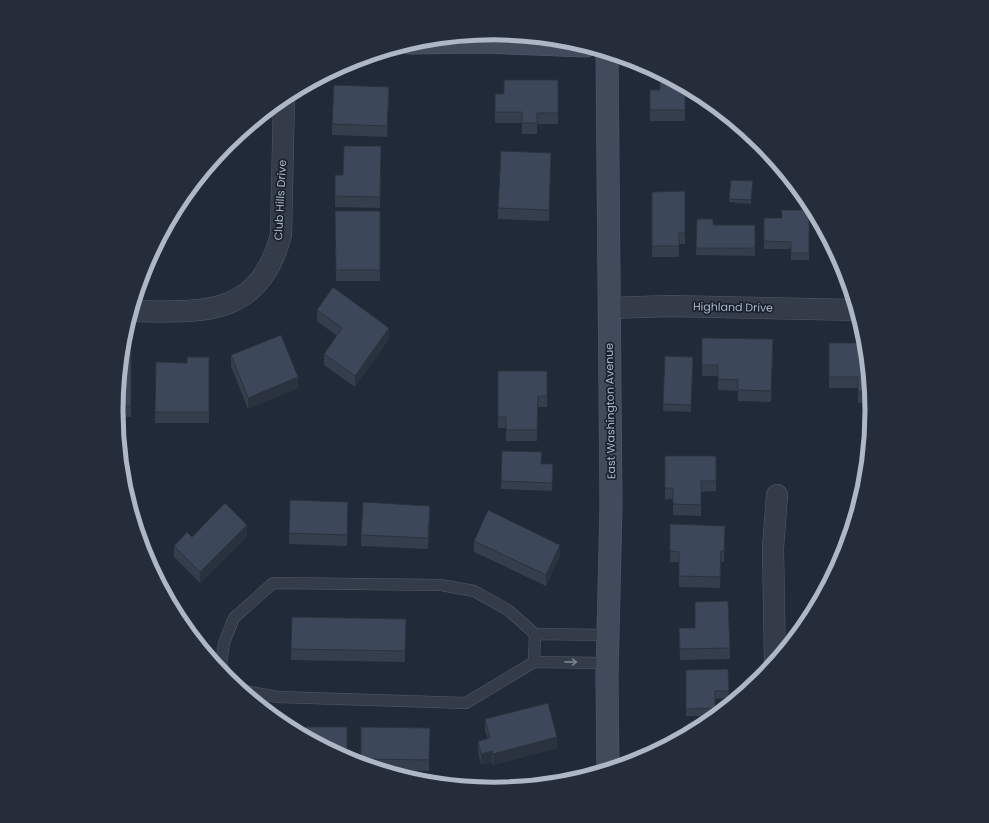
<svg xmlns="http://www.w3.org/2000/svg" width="989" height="823" viewBox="0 0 989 823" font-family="Poppins,sans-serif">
<rect width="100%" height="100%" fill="#202a39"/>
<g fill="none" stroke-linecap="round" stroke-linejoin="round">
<defs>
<path id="lane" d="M534,662L535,634
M607,663L534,662L466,703L278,697L245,691L228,679L221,664L224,643L234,618L273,583L441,585L474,591L508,610L535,634L608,635"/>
<path id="street" d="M609,308L669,306L857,310
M131,311C203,312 259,318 281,235L284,97
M775,664L773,548L777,495"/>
<path id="secondary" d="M410,43L483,42L586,46
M607,52L611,506L607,677L608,771"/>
</defs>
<use href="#lane" stroke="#515a67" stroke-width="12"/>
<use href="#street" stroke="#515a67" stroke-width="22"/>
<use href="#secondary" stroke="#515a67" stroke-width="23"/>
<use href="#lane" stroke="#343c49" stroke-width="11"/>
<use href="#street" stroke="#343c49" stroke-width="21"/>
<use href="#secondary" stroke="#424b5c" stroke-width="22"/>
</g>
<path fill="#343e4d" d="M558,80V124H537V134H522V123H495V94H504Z
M685,86V121H650V90H660Z
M389,98L387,137L332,135V124Z
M240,133L239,146L226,145L227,144Z
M381,146L380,208L335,207V175H343Z
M551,164L549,221L498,219V208Z
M753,181L751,204L729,202V199Z
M685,191V244H679V257H652V192Z
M809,210V260H791V249H764V218H781Z
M335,211H380V281H336Z
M697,219L713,225H755V256L696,255Z
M827,234L836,251H827Z
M317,310L389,339L355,387L324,365V354L337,336L317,321Z
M702,338L773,350L771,402L738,401V391L718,390V376H702Z
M829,343H866L872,403H858V388H829Z
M122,351H131V417H117L116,411Z
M231,355L298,388L248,409L231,366Z
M209,357V423H155L156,362L187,363Z
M693,364L691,412L663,411V404Z
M498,371H547V407H538L537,441H506V428H498Z
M502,451L542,464H553L552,491L501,489Z
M665,456H716V491L701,492V516L673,515V499H665Z
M348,513L347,546L289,544V533Z
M430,517L428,549L361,546V535Z
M670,524L725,537L724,562H721L720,588L679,587V562H670Z
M247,536L200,583L174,557V546L192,537Z
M474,541L560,556L546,586L474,552Z
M695,602L730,648V659L680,660L679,628H695Z
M292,617L406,619L405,662L291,660Z
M728,669L729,698L715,699V716H686V670Z
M485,719L557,748L493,765L492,762L481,765L478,752V741L488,739L485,730Z
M361,727L430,728L429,771L379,770L361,764Z"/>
<path fill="#2a323e" d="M389,87V98L387,137V126Z
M551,153V164L549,221V210Z
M389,328V339L355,387V376Z
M298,377V388L248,409V398Z
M430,506V517L428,549V538Z
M247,525V536L200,583V572Z
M560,545V556L546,586V575Z
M557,737V748L493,765V754Z
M492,751V762L481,765V754Z"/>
<path fill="#3c4859" stroke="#2a323e" d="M660,73L685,86V110H650V90H660Z
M504,80H558V113H537V123H522V112H495V94H504Z
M334,85L389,87L387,126L332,124Z
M344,146H381L380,197L335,196V175H343Z
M501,151L551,153L549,210L498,208Z
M731,180L753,181L751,200L729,199Z
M685,191V233H679V246H652V192Z
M781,210H809V253H791V242L764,241V218H782Z
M335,211H380V270H336Z
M697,219H713V225H755V248H696Z
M827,234L830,240H827Z
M333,287L389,328L355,376L324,354L342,328L317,310Z
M281,335L298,377L248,398L231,355Z
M702,338L773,339L771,391L738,390V380L718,379V365H702Z
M829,343H866L871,392H858V377H829Z
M122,351H131V406H116Z
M665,356L693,357L691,405L663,404Z
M187,357H209V412H155L156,362L187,363Z
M498,371H547V396H538L537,430H506V417H498Z
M502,451L542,452L541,464H553L552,483L501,481Z
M665,456H716V481H701V505L673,504V488H665Z
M290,500L348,502L347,535L289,533Z
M363,502L430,506L428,538L361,535Z
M225,503L247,525L200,572L174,546L187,532L192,537Z
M488,510L560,545L546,575L474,541Z
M670,524L725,526L724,551H721L720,577L679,576V552L670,551Z
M837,551H846L844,557L837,570Z
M728,601L730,648L680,649L679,628H695V602Z
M292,617L406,619L405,651L291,649Z
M728,669L729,691H715V708L686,709V670Z
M548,703L557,737L493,754L492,751L481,754L478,741L490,738L485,719Z
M286,727H347V760Z
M361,727L430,728L429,760L361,759Z"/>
<defs><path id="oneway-shaft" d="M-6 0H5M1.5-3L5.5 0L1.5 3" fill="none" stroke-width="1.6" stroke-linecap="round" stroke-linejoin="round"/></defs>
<use stroke="#77808e" href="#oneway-shaft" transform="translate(571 662) rotate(1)"/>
<g text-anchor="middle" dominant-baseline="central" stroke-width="3.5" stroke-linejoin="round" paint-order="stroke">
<g font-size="11" fill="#aeb7c6" stroke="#19212e">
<text transform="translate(280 200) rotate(-87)">Club Hills Drive</text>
<text transform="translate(733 307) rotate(1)">Highland Drive</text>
<text transform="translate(610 411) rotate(-91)">East Washington Avenue</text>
</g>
</g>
<path d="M0 0H989V823H0ZM123 411a371 371 0 1 1 742 0a371 371 0 1 1-742 0Z" fill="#252d3a" fill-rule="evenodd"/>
<path fill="none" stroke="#aeb7c6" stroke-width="5" d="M123 411a371 371 0 1 1 742 0a371 371 0 1 1-742 0Z"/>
</svg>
